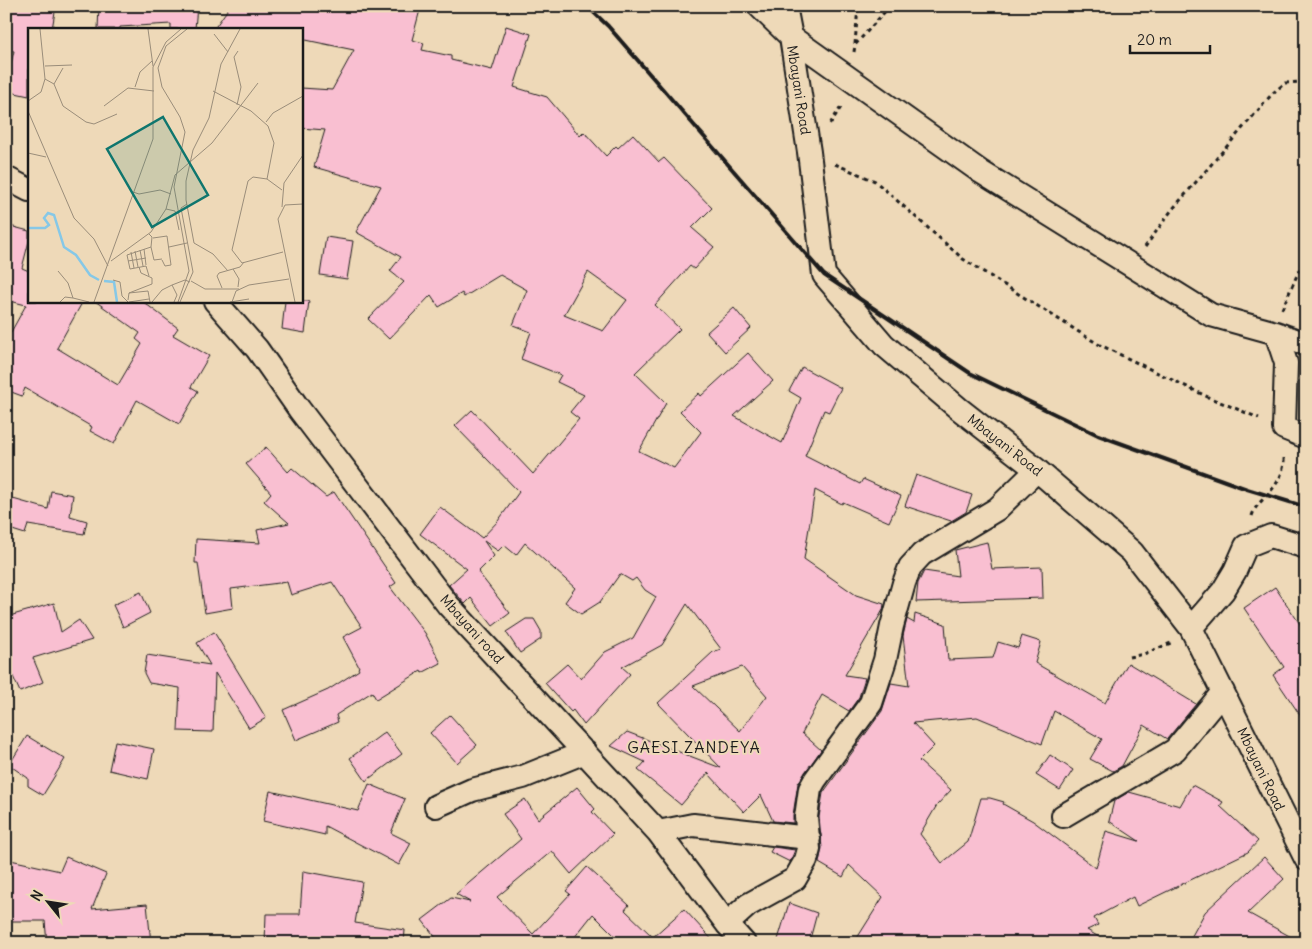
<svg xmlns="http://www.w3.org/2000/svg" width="1312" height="949" viewBox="0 0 1312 949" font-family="Delius,sans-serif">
<rect width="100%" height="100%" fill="#eed9b8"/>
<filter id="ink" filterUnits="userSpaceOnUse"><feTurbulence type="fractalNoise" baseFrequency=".02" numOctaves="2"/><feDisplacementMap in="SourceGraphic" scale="10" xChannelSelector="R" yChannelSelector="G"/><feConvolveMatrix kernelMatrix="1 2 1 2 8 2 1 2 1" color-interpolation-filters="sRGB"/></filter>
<g filter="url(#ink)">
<path fill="#f9bfd1" stroke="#1c1c1c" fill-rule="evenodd" d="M6,6H56L52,29H29V96L6,91V83L14,51L6,50Z
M99,6H197L195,29H171V24L120,27V29H98Z
M230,6H421L412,40L424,43L422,50L451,56V60L492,70L506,26L531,34L514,87L547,97L580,136L584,132L606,156L616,146L618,148L633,134L659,162L664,158L712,208L692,228L714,247L694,269L690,266L655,305L680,329L635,373L666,403L639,451L674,468L701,432L680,411L699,393L701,396L748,353L773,381L734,416L782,443L801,398L789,391L802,367L841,388L829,412L824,410L805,456L860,484L863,479L901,496L889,522L843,502L842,504L815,490L804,559L856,595L884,604L883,610L845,675L865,678L859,697L849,711L822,695L802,733L821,750L798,783L793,815V823L773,821L761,795L744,812L708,773L681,805L638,770L645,762L611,746L627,732L721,768L658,703L713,652L721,649L687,604L662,645L622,667L630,674L584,725L573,710L571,712L545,683L567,664L581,679L605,652L633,638L656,597L645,590L636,578L632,581L620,574L600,602L581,614L565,602L575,588L525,543L516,555L504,545L498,551L484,541L494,556L478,572L510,613L493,626L471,598L465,604L449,585L467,569L420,534L440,507L482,538L498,521L519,492L455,426L472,410L533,474L579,419L570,412L584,395L557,382L561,375L521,359L531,332L513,325L527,290L500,275L464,297L462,293L439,307L431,295L389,339L368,319L404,282L390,271L401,257L356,232L381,186L314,167L325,130L301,128V88L332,90L354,50L301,39V29H214ZM588,272L627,300L603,331L564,315ZM742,667L767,696L740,731L693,686Z
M6,225L29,231V241L22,268L29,271V301H83L57,348L118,385L142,344L136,339L140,333L95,301H142L178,328L173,335L209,356L191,387L198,391L179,424L137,400L114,444L90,431L92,427L25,388L22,396L6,390V341L26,305L6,300Z
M326,237L353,241L347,279L320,275Z
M285,301H309L305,333L282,329Z
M734,308L751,328L725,352L707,332Z
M266,447L288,472L292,468L326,497L334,492L396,583L390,587L425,633L441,663L422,673L421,671L376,699L372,692L336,715L338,722L296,740L283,710L328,690L359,670L358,668L359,667L343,637L362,627L332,582L291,595L287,582L231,589L233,608L205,613L198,563H195L196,539L260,543L257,530L289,523L264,501L271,493L246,464Z
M916,475L972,495L966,512L951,521L905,506Z
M51,491L73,495L70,516L87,521L84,534L28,525L25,534L6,528V497L48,509Z
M987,542L992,569L1042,567L1043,598L916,602L918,583L924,571L958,576L955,550Z
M1275,587L1306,633V724L1273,675L1284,667L1244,608Z
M141,592L150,613L123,627L113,605Z
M54,603L61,632L79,620L92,640L33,658L43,682L20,692L6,661V617Z
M915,614L945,624L948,660L993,658L998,642L1018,648L1022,636L1041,642L1035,663L1105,703L1128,663L1196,704L1167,739L1144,725L1122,766L1113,771L1090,759L1102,739L1054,711L1042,744L977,717L913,723L934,746L919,761L951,790L937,805L920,834L942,863L968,842L981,798H990L1004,802L1003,804L1033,821L1096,868L1106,831L1139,841L1109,821L1114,801L1129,792L1180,806L1192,785L1223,802L1220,806L1258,841L1248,852L1137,906L1133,897L1094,918L1098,925L1087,930L1109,943H854L883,897L849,865L843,877L819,863L822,848L819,817L823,793L882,711L891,683L909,686L903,636L907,619L914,623Z
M526,619H534L541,631V639L520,653L506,632Z
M214,632L266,718L249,728L215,673L213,732L178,731L180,688L149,683L144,673L147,655L210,665L197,643Z
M450,715L477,745L457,763L430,733Z
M385,732L402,754L366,781L350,758Z
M27,736L65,759L43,795L28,786V778L9,765Z
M115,741L154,749L148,779L109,770Z
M1050,755L1073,770L1060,790L1036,775Z
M369,784L405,799L391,833L411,843L399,865L325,826V835L263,821L270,791L358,811Z
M577,787L595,809L592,812L613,834L571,874L552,851L497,897L533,934L570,894L566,891L587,867L629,905L625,910L653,937L684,909L715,943H622L593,914L570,943H440L422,920L451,898L470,902L456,894L521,839L503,814L525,799L538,819Z
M773,847L795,850L790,862L770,852Z
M66,857L106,874L92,909L147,904L151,943H47L45,921H6V859L60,871Z
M1264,857L1284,879L1248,913L1302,943H1188L1205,912Z
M303,871L362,882L355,923L405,930L404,943H265L266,914H300Z
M789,903L817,913L809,943H777Z"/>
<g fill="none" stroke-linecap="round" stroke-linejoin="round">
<defs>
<path id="minor" d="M759,6L791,37L981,172L1211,315L1276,333L1306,344
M785,6L791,37L809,152L824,275L884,345L958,408L1037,470L1132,552L1191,628L1306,859
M6,178L29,190
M215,301L257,349L299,409L448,605L658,832L727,924L744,943
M1276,333L1286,363L1284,428L1306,437
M1191,628L1223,591L1235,571L1246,546L1271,536L1306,547
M436,806L472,790L523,777L585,752
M1063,816L1175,750L1223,692
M658,832L693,825L809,838
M727,924L748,905L795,879L806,860L809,849L806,817L810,789L815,780L871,703L885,660L892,626L904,583L910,567L922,554L997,509L1037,470"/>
</defs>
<use href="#minor" stroke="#1c1c1c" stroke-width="26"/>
<path stroke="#1c1c1c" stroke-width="3" stroke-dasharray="4 4" stroke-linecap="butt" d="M855,44L858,6
M854,52L855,45L890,6
M830,124L843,104
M835,164L875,181L963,259L1098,344L1210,398L1259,418
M1145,247L1171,211L1273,93L1285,83L1301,82L1306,79
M1282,309L1306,255
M1252,516C1255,506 1260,503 1266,496C1278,484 1285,472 1284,455
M1129,657L1144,654L1171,643"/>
<use href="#minor" stroke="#eed9b8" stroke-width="22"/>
<path stroke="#1c1c1c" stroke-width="4" d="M587,6L608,26L824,275L970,373L1098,435L1247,489L1306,507"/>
</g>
</g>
<g text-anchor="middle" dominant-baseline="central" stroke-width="4" stroke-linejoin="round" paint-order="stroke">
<g font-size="14" fill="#1c1c1c" stroke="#eed9b8">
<text transform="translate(799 90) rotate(81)">Mbayani Road</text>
<text transform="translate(1005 445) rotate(38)">Mbayani Road</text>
<text transform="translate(472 629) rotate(48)">Mbayani road</text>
<text transform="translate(1261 769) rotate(64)">Mbayani Road</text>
</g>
<g font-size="16" letter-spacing="1" fill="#1c1c1c" stroke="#eed9b8">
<text x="694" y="747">GAESI ZANDEYA</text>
</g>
</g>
<g transform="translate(28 28)">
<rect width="275" height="275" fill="#eed9b8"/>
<path fill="none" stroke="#86c8e7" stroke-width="2.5" d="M0,200H17L21,197L16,190L20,185L26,187L36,219L48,227L62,247L71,252M76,253L86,254L89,274"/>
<path fill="none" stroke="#9a8d7a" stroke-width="1" d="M120,1L125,38M186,6L200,24M17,38L44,37M17,51L26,56L35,78L58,94L66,96L89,86M26,56L35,40M107,59L112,44L124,33M185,63L223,83L240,98L246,115L239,151M0,73L13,64L17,51L12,1M209,77L213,59L206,29L210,23M76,78L100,60L126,63M0,83L46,190L66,211L80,238M238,94L245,85L275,68M0,125L18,129M254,162L239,151L225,149L220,153L204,222L214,235L255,224M105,164L111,166L132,162L143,166M254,179L256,155L275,127M138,181L147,183L151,202M121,206L124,209L123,219L99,227L102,241L118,238L121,248M125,210L139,208L143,237L137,238L134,232M123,219L126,232L134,231M141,219L159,215M116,221L118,237M112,222L115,238M107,223L110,239M103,224L106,240M83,233L123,204L138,181L147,147L184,115L230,55M100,233L118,230M205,241L211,251L210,259M30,243L40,255L45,270L61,274M200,243L185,226L166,215L158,172V153L165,122L181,90L193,36L212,1M85,252L92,254L94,268L100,274M163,253L177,261H211M144,257L157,252L162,254M194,260L189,248L191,245L212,239L216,234M101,265L124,256V250L113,245L111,239M100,272L101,265L120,263L122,274M32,274L37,269L45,270M66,274L125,111V39L138,14L153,1M101,274L121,271M124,274L134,262L144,257L149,267L146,274M150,274L161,243L146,159L157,104L152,89L134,59L130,40L138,18L159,1M152,274L165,244L153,180L159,176M202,274L221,271M204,274L208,263L221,257L261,251M267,274L250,191L257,177L275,176"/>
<path fill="#0f766e" fill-opacity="0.15" stroke="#0f766e" stroke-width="2.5" d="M135,89L180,167L124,199L79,121Z"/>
<rect width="275" height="275" fill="none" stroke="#1c1c1c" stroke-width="2.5"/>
</g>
<rect width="1312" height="949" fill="none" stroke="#eed9b8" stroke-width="25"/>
<rect x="12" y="12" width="1287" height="924" fill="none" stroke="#1c1c1c" stroke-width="2" filter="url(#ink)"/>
<g transform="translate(48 902) rotate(300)" stroke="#eed9b8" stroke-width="4" paint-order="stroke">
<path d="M0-4L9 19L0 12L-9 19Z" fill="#1c1c1c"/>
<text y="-8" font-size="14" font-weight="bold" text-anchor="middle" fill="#1c1c1c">N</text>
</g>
<path d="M1130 45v8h80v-8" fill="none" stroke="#1c1c1c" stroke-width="2.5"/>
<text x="1137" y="45" font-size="15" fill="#1c1c1c" stroke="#eed9b8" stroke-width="4" paint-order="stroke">20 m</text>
</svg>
